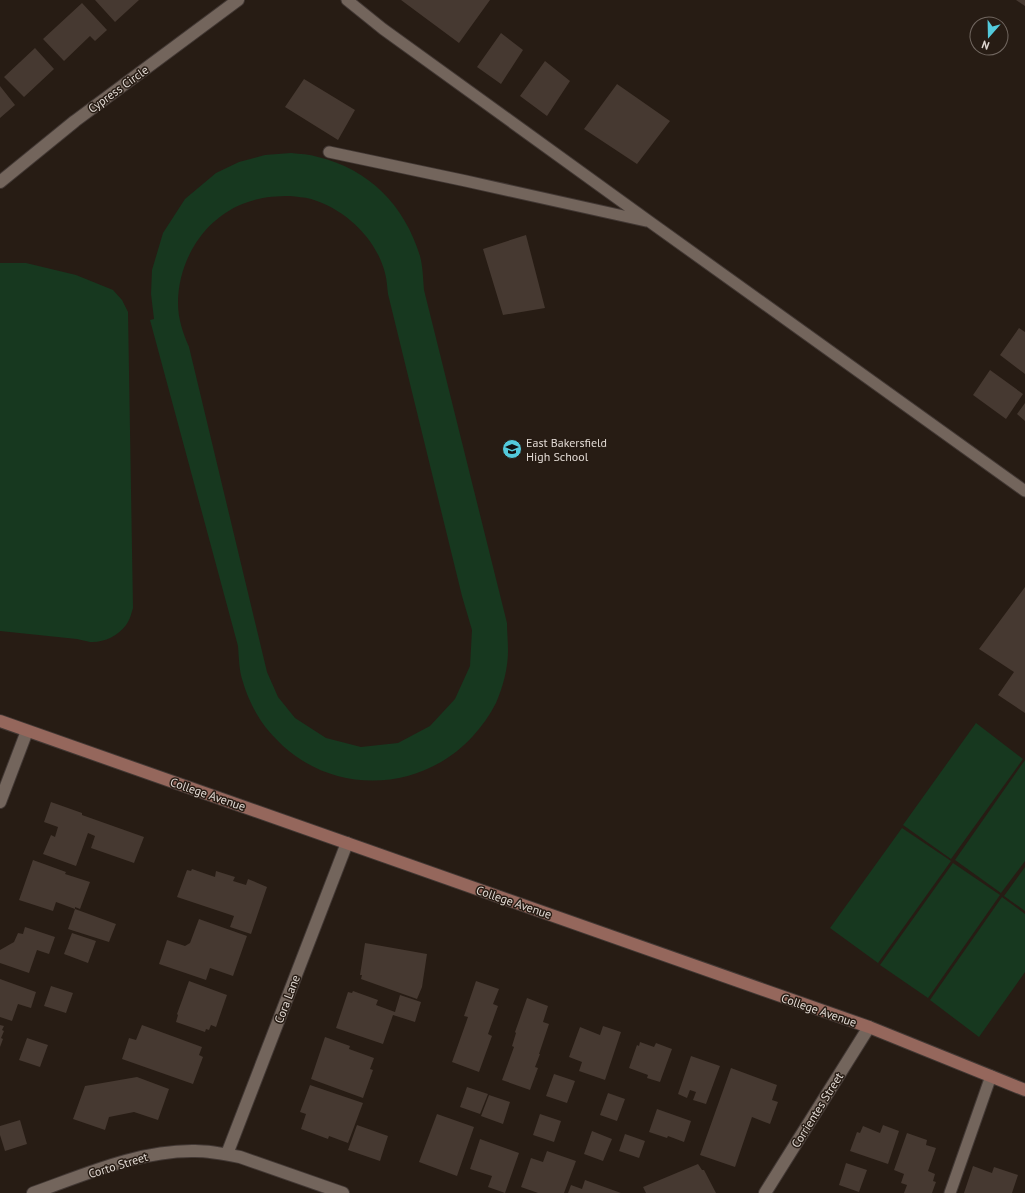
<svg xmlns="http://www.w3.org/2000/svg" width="1025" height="1193" viewBox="0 0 1025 1193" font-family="'PT Sans',sans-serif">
<rect width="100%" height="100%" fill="#271c14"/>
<path fill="#17381f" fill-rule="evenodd" d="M291,153C300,154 309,154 318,157C369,169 405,206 420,256C423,267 423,279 424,290L507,623C507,632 508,641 508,651C508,668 503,687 496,703C490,715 482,726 473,736C423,791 338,796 283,746C274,737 264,727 258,716C252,706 246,693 243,682C239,671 239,658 238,646L150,320L154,319L151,294L152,270L163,233L185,199L216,173L239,162L265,155ZM290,196C297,197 304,197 311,199C345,209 376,238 385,273C387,280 387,287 388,294L462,596L472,630L470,666L455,699L430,726L398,743L361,747L326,738L295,718L278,697L267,672L189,347C183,333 178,319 178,303C178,260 205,216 248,202C262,197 275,196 290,196Z
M0,263H26L76,275L113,290L122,300L128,312L133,608C131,614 130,620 126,625C118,636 103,643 90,642C86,641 81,640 77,639L0,631Z
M976,723L1023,759L951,859L903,825Z
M1025,760V861L1001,893L955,860Z
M902,828L951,861L878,963L830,928Z
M953,863L1000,895L928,998L880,965Z
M1025,867V911L1004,896Z
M1002,897L1025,914V972L979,1037L930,1000Z"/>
<path fill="#463931" d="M95,0H139L115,22Z
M401,0H490L459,43Z
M1016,0H1025V6Z
M82,3L107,30L95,41L90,36L64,61L43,39Z
M501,33L523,50L501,84L477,67Z
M35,48L54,69L24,97L4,77Z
M545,61L570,81L547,116L520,96Z
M304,79L355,110L338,140L285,107Z
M617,84L670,121L637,164L584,129Z
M0,86L15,105L0,118Z
M526,235L545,308L503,315L483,249Z
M1019,328L1025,332V374L1000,355Z
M990,370L1023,394L1006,419L973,395Z
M1025,403V421L1017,414Z
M1025,587V713L998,695L1014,672L979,649Z
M51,802L82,813V815L144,837L134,863L91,848L95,836L88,833L76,866L43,854L51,835L55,837L58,827L44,822Z
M33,860L66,872L65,874L90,882L80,909L75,907V909L56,902L53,911L19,900Z
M192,869L215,877L216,871L235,877L233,881L246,885L248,879L267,887L251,934L230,927L234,916L177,897L187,870L191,871Z
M75,909L116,924L109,942L68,929Z
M199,919L247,936L233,976L210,968L206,980L159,964L167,940L185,946L190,943Z
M25,927L55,937L49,954L37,950L29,973L0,963V950L14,942L18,933L23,934Z
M72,933L96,941L88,963L64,954Z
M365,943L427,954L422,987L417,999L361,979L362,975H360Z
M0,979L36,992L31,1008L18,1004L12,1021L0,1017Z
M189,981L227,995L216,1027L211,1025L209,1030L206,1029L205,1032L176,1022L178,1015L177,1014Z
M476,981L499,989L493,1004L498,1006L488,1034L492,1036L479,1072L452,1062L468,1017L464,1016Z
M51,986L73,993L66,1013L44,1006Z
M353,991L378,1000L376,1005L395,1012L400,995L421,1002L415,1022L393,1015L383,1044L336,1028L348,992L352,993Z
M527,998L548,1006L543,1022L549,1024L539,1054H540L535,1067L538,1068L530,1090L502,1080L514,1047L512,1046L516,1033L515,1032Z
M0,1025L4,1026L2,1030L4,1031L1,1038L3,1039L0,1047Z
M142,1025L202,1047L199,1055L203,1057L193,1084L122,1059L129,1038L136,1040Z
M603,1026L621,1032L605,1080L579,1071L582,1062L569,1057L580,1027L600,1035Z
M325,1037L350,1046L349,1049L374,1058L370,1069L373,1070L363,1098L311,1079Z
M27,1038L48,1045L40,1067L19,1060Z
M640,1042L654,1047L656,1043L672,1049L660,1082L647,1078L648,1075L629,1068L637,1045L639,1046Z
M691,1056L720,1066L706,1104L693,1100L696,1092L690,1090L687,1098L678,1094Z
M731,1068L777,1085L772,1100L778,1102L770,1124L752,1117L735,1167L700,1155Z
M554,1074L575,1081L567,1103L546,1096Z
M137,1077L169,1089L158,1120L134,1112L109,1117L105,1130L73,1119L85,1086Z
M310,1085L363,1103L348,1143L329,1136L328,1139L301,1129L306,1114L300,1112Z
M467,1087L488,1094L480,1114L460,1107Z
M608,1093L625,1099L617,1121L600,1115Z
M489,1095L510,1102L503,1124L481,1116Z
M657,1109L691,1121L684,1142L668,1136L667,1138L649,1132Z
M437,1114L474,1127L457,1176L419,1162Z
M540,1114L561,1121L554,1142L533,1135Z
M20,1120L27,1144L5,1151L0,1135V1126Z
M357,1125L388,1136L380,1161L348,1150Z
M883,1125L899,1131L888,1164L850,1151L857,1132L860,1133L863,1126L880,1133Z
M592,1131L612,1139L603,1161L584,1154Z
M907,1133L927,1140L926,1145L936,1148L928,1171L935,1174L933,1181L936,1182L932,1193H904L907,1185L901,1183L904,1174L894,1170Z
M625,1134L645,1141L639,1158L619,1151Z
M480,1139L519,1153L505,1193L488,1187L492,1176L470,1169Z
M547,1151L576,1161L564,1193H538L521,1187L531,1158L543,1162Z
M846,1163L867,1170L859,1192L839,1185Z
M698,1164L702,1170H704L716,1193H646L643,1187Z
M973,1166L992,1173L994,1167L1018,1175L1012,1193H964Z
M585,1180L621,1193H568L571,1185L582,1189Z"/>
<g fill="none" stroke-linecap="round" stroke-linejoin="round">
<defs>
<path id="lane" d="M347,0L383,29L650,222L1025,491
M329,152L466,181L646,221
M950,1193L991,1076"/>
<path id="street" d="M0,182L75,121L238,0
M0,802L27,731
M227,1154L347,843
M33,1193C84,1175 139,1150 195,1151C210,1151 225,1154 240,1157L343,1193
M765,1193L869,1027"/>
<path id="secondary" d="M0,721L869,1027L1025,1090"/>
</defs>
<use href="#lane" stroke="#423834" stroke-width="13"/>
<use href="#street" stroke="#423834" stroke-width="14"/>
<use href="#secondary" stroke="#423834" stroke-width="14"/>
<use href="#lane" stroke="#73655c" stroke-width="11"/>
<use href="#street" stroke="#73655c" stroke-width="12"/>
<use href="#secondary" stroke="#95675c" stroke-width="12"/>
</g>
<defs>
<symbol id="school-disc" viewBox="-11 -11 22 22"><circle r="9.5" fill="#53cadc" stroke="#271c14"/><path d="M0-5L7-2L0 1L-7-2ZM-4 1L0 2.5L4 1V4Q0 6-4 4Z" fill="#111"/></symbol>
</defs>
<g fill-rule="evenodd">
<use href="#school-disc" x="501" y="438" width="22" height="22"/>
</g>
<g text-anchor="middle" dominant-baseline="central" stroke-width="3" stroke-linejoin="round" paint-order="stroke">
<g font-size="12" fill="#e0d8d2" stroke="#271c14">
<text transform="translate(118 89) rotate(-36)">Cypress Circle</text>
<text transform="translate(208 794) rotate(19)">College Avenue</text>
<text transform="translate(514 902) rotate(19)">College Avenue</text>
<text transform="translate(287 999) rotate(-69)">Cora Lane</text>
<text transform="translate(819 1010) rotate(19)">College Avenue</text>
<text transform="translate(817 1110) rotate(-58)">Corrientes Street</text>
<text transform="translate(118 1165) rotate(-17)">Corto Street</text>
</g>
<g font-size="12" fill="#e0d8d2" stroke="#271c14" text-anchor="start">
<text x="526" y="442">East Bakersfield<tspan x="526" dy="14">High School</tspan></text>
</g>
</g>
<g transform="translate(989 36) rotate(200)"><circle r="19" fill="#271c14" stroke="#716760"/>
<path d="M0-3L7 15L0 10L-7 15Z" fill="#53cadc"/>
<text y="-6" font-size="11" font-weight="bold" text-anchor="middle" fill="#e0d8d2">N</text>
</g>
</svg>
